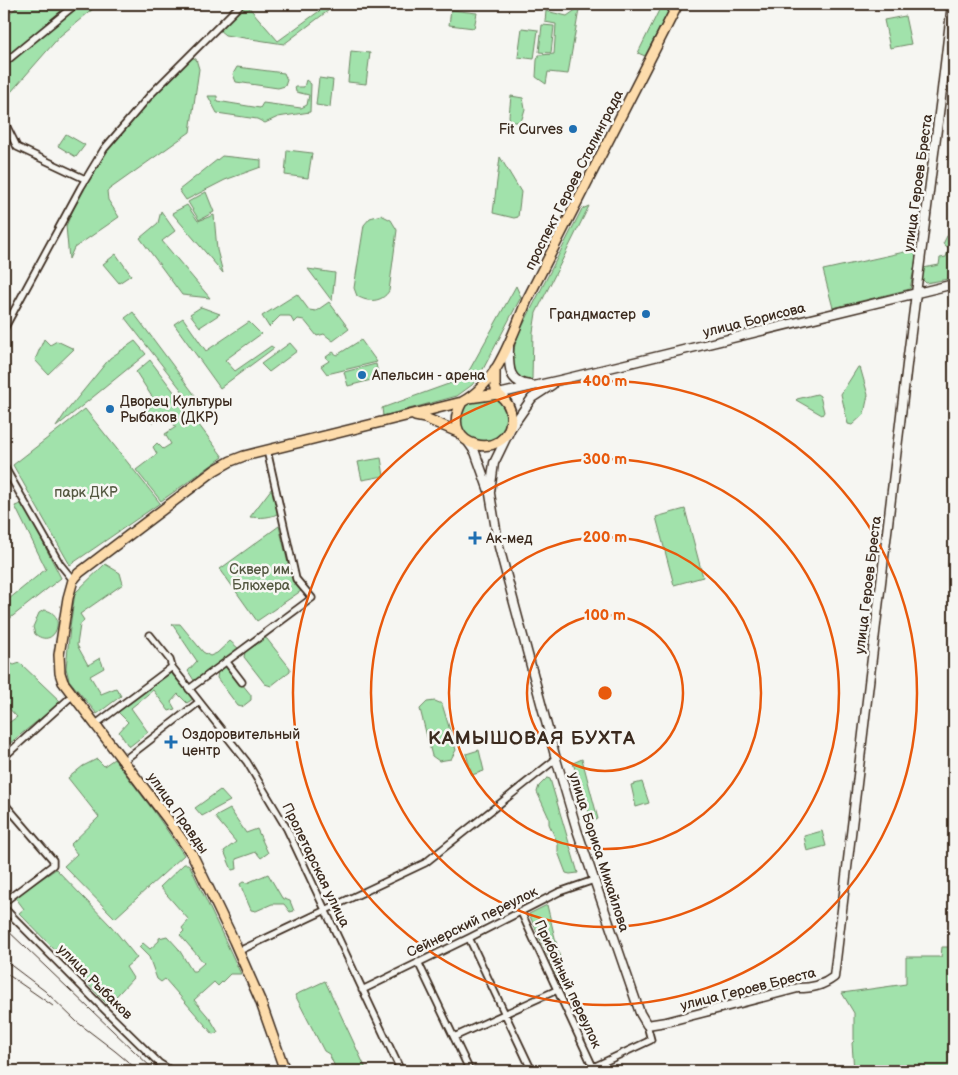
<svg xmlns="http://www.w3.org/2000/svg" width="958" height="1075" viewBox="0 0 958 1075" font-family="'Balsamiq Sans',sans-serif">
<rect width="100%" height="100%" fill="#f6f6f2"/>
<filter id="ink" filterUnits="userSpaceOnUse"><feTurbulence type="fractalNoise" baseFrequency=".02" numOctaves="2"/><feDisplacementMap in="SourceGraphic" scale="10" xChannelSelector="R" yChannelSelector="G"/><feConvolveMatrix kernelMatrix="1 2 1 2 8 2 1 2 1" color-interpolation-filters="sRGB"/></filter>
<g filter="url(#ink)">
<path fill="#a1e2ab" stroke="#6e8664" d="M21,4H99L60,36L4,100V18Z
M246,4L278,41L329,4H337L284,44L225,35L219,30Z
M580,4L568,74L548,72L546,84L536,77L537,60L539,55L554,54L556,24L545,22L546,11L567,16L577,9Z
M662,4H672L645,56L638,53Z
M451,10L477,13L474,28L449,25Z
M905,16L911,44L890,48L884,20Z
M542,25L554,26L551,53L539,52Z
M522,28L538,30L534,59L518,57Z
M351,51L370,53L366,84L348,82Z
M191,57L196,59L199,69L190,132L107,191L108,200L119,217L74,248L69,259L66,226L84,184L102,155L155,95Z
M237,67L284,73L287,80L285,86L278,88L236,82L233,74Z
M319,78L333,80L330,107L316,105Z
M306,80L311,84L310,112L278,117L265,123L257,119L217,113L208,96H217V101L260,108L263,103L301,108L307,105L309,95L296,92L295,87H304Z
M511,96L523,98L525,109L521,122H510L509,116Z
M66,134L85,145L76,157L58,146Z
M287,150L312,153L308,178L285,175Z
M222,156L261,160V167L225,180L186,200L179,190Z
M500,157L521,192L518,217L514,218L493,213Z
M206,192L214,212L199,220L188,202Z
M187,205L198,221L214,215L217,250L223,273L172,213Z
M589,206L536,313L533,332L532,379L524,381C524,380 517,376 517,376C508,365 515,342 520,331L582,209Z
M161,211L175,231L162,241L210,298L182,295L140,238L158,223Z
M381,215L391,220L397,230L389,291C382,302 369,303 357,296L354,288L364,225L370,218Z
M954,234V278L926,283L922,279L923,268L939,265L940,258L946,257L949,248L943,244L947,236Z
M918,249L910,289L833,308L823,270Z
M116,254L131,275L119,283L103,264Z
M308,269L335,273L332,301Z
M516,286L521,297L480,375L472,385L457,396L383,416L382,408L465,378Z
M297,294L309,310L316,311L329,302L349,329L333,341L324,334L317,336L304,320L298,319L294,323L290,316H280L269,327L262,316Z
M201,307L220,314L200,327L190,314Z
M133,312L197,398L191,402L125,318Z
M183,318L206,351L249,322L261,334L225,360L235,371L271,346L274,348L220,388L174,324Z
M44,339L50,345L57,341L74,349L48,374L35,360Z
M361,340L377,362L327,374L321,366L329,361L326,357L333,352L337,355Z
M135,341L146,354L56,427L66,412L110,358Z
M290,343L297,351L269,372L261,364Z
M150,360L223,457L161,501L136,470L157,454L153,447L157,443L163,449L171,444L165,434L176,427L170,420H165L162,416L152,423L142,413L156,403L136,372Z
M376,364L379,378L348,386L344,372Z
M858,367H860L868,395L864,414L852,425L848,424L841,394Z
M817,394L820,396L824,412L822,415L796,400L797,399Z
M492,397L499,400L508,409C508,415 509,424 506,428C493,450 457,443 461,416C462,412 465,407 467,402Z
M85,409L160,503L70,565L13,465Z
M381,458L384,476L362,480L358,462Z
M272,488H273L280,512C273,518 259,518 250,517Z
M23,503L61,578L4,623V603L46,569L15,506Z
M685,509L703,577L674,585L656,517Z
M279,526L291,576L301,591L257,621L220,569Z
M105,564L120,573L123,584L80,614L84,620L80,625L77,645L88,665L100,658L104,668L90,676L101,694L116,688L121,696L97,714L69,680L66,668L70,627L75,593Z
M44,610C68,612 56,651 35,634L33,627L39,613Z
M172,624H180L203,652L210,656L217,653L230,641L239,649L195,682L188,671L197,661Z
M263,637L267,639L290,668V671L271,686L265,684L244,657L245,652Z
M4,660L14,665L20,663L61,702L4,748V726L17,717L4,703Z
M224,666L229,668L251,695V700L242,707L238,706L217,678L218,671Z
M171,673L193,699L187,703L178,694L171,702L175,709L169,711L153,690L131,708L148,732L129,747L119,732L128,722L118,712Z
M435,701L442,704L456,750L451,759L439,761L432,756L420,709L427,702Z
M479,750L484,771L472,775L466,754Z
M97,759L104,766L114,759L153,810L184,855L115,918L64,866L77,854L70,845L99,817L68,778L83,766Z
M582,759L598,819L592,822L573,763Z
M547,778L550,779L578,873L570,874L566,873L558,852V844L549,824V818L537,792L539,786Z
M642,782L649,803L636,807L631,785Z
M220,790L230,801L202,816L195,808Z
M230,809L246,833L257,829L268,853L261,858L256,852L236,859L237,869L232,870L224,851L236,842L215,817Z
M822,831L826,846L807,851L804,836Z
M184,864H188L190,866L241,974H230L218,986L214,982L194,1000L211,1020L218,1032L213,1034L165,979L161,982L157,979L149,957L139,947L143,943L150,949L159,941V938L167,936L178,948L192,971H195L204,963L180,935L184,931L182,928L189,920L160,887Z
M56,869L111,926L137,958L126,967L133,978L108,1005L19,913L24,909L15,897Z
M268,874L282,898L290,901L294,911L290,912L284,904H272L256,911L251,910L240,884L243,882L247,883Z
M547,905L565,979L560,983L529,914Z
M942,947H954V1071H854L852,1043L854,1041V1013L842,993L906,984V957H941Z
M325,981L367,1071H337L329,1054L324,1051L295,995Z"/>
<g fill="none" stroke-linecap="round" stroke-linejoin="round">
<defs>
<path id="street" d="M4,63L76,4
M4,121L17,147L85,179
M4,329L81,187L104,149L152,93L241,4
M4,466L60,564L73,580
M150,635L170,660L172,667L247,762L287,829L401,1071
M226,661L242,682
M189,689L242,650L312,598L296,579L267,450
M96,724L172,667
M4,757L73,695
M123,761L199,702
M4,803L53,860V865L4,902
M4,908L106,1011L159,1063L172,1071
M521,912L593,1067
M469,938L532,1071
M239,951L425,863L556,759
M418,962L470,1071
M362,990L469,938L559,892L594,880
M454,1037L557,990
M585,1071L651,1040L647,1025"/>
<path id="secondary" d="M509,344C509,363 506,383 530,385
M498,394L560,380L954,284
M468,442L475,452L490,494L499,547L556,759L577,830L640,1013L647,1025L666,1022L798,988C812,988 822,986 834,977L908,356L941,98L952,4
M490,492L494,463L511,428L532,398L552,385"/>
<path id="primary" d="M495,369V386L498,394
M462,402C436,449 509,463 511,419C512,408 506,400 498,394L469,398
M415,416L425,418L458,432
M285,1071L260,1000L234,941L192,854L166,817L63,682L60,673L59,655L68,598L73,580L79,573L104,554L215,470L231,461L244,456L462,402C498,383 512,336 527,300L678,4"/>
</defs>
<use href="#street" stroke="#3b2a1e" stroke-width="9"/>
<use href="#secondary" stroke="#3b2a1e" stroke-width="11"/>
<use href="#primary" stroke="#3b2a1e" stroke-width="12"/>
<use href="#street" stroke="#f6f6f2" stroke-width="5.5"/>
<use href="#secondary" stroke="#f6f6f2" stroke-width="8"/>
<use href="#primary" stroke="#fddcac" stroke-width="9"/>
<path stroke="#3b2a1e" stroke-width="1" d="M4,927L155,1071
M4,960L45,991L77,1022L115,1051L139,1071
M4,972L53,1006"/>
</g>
</g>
<g fill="none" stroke="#e8590c" stroke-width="2.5">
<circle cx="605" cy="693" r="78"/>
<circle cx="605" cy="693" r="156"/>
<circle cx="605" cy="693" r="234"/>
<circle cx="605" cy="693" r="312"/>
</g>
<g fill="#1f6fb2" stroke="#f6f6f2" stroke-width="2">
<circle cx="573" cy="129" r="5"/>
<circle cx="646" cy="314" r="5"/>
<circle cx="362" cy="375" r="5"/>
<circle cx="110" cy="409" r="5"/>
<path d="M472.5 530.5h5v5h5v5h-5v5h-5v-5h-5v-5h5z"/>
<path d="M168.5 734.5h5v5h5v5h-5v5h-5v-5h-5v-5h5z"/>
</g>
<g text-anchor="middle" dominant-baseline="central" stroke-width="5" stroke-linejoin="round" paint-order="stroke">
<g font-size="14" fill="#3b2a1e" stroke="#f6f6f2" text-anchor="start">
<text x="563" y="129" text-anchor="end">Fit Curves</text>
<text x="636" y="314" text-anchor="end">Грандмастер</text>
<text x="372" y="375">Апельсин - арена</text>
<text x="120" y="401">Дворец Культуры<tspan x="120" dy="16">Рыбаков (ДКР)</tspan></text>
<text x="486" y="538">Ак-мед</text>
<text x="182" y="734">Оздоровительный<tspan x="182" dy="16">центр</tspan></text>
</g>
<g font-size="14" fill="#3b2a1e" stroke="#f6f6f2">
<text transform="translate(574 180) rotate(-63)">проспект Героев Сталинграда</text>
<text transform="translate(918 183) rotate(-82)">улица Героев Бреста</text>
<text transform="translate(754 320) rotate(-14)">улица Борисова</text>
<text transform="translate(868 585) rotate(-83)">улица Героев Бреста</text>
<text transform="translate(178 813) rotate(55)">улица Правды</text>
<text transform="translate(599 852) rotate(72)">улица Бориса Михайлова</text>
<text transform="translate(316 865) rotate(64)">Пролетарская улица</text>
<text transform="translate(472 922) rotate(-26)">Сейнерский переулок</text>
<text transform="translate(95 982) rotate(45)">улица Рыбаков</text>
<text transform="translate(568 984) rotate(65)">Прибойный переулок</text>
<text transform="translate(748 989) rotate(-14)">улица Героев Бреста</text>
</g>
<g font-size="14" fill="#545841" stroke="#f6f6f2">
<text x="86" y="492">парк ДКР</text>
<text x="261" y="569">Сквер им.<tspan x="261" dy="16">Блюхера</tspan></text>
</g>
<g font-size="19" font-weight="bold" letter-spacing="1" fill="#3b2a1e" stroke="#f6f6f2">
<text x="532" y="738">КАМЫШОВАЯ БУХТА</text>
</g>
</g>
<circle cx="605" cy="693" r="8" fill="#e8590c" stroke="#f6f6f2" stroke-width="2.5"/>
<g font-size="15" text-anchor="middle" font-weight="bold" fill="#e8590c" stroke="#f6f6f2" stroke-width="5" stroke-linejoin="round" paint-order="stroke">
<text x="605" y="386">400 m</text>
<text x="605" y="464">300 m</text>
<text x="605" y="542">200 m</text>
<text x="605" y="620">100 m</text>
</g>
<rect width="958" height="1075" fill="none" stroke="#f6f6f2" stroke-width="20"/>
<rect x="10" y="10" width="938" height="1055" fill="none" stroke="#3b2a1e" stroke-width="2" filter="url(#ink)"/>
</svg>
